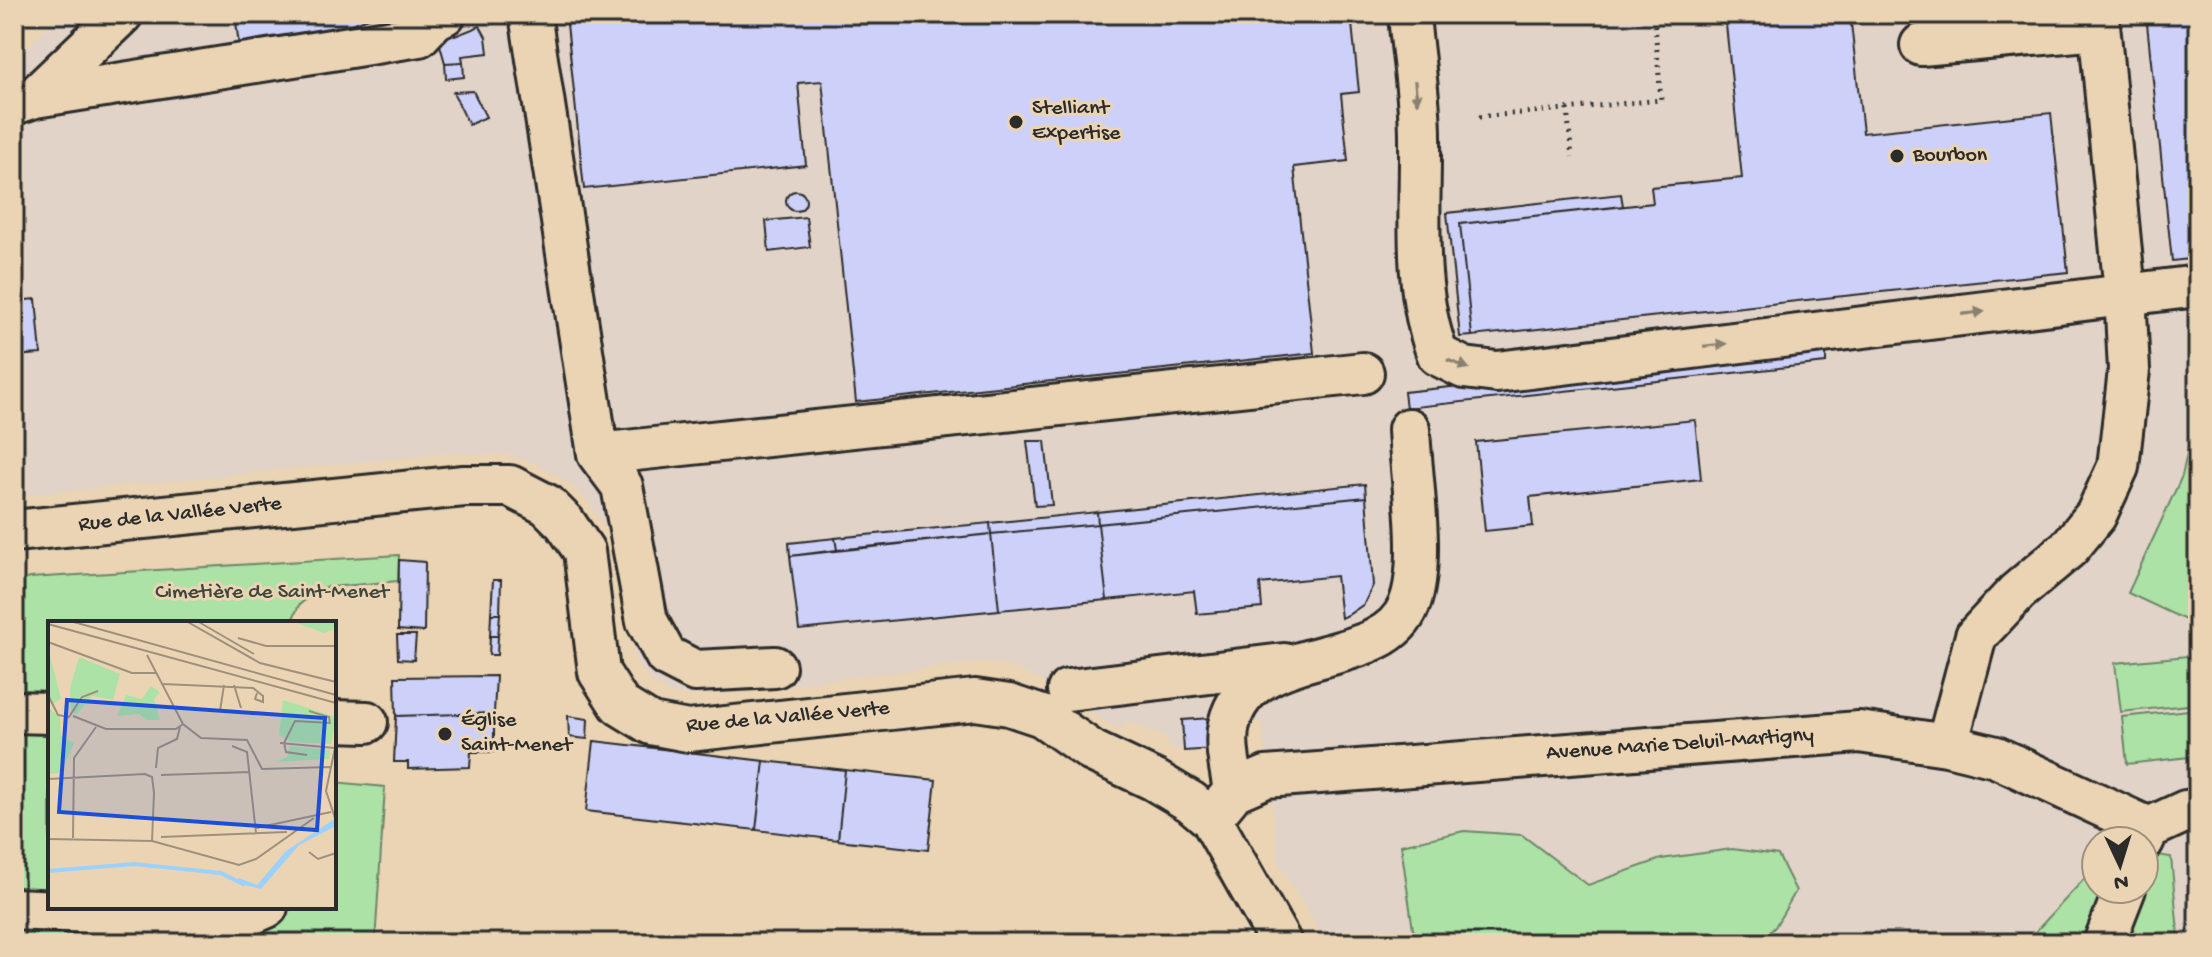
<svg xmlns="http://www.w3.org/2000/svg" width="2212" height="957" viewBox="0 0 2212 957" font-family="'Gochi Hand',sans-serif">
<rect width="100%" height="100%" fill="#ead4b3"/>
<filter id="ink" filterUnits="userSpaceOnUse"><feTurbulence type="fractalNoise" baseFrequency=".0125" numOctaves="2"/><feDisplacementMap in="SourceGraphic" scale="16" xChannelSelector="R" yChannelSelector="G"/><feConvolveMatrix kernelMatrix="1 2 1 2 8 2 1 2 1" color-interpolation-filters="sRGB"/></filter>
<g filter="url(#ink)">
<path fill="#e1d3c8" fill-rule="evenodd" d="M61,14H2198V943H1326L1279,863L1262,721L1229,725L1215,749L1184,751L1169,748L1168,738L1127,721L1120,731L1050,686L1015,668L987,662L688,696L669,693L654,684L636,663L608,531L584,496L567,482L534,463L508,455L453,453L14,496V60ZM2096,841H2144V889H2096Z"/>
<path fill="#ace2a5" stroke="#6c8668" stroke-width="2" d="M2198,404V626L2128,593L2182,476Z
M399,555L398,581L320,588L299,605L291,623H50V696L14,694V584L30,578Z
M2198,655V704L2121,712L2115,663Z
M2198,709V756L2127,764L2122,717Z
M14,729L50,730V907H334V782L385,787L375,943H14Z
M1464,831L1522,835L1588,885L1661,859L1732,849L1778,855L1796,891L1775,927L1759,943H1429L1413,930L1401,845Z
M2144,853L2171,857L2179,943H2025L2096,866V889H2144Z"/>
<path fill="#cdd1f9" stroke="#2b2b2b" stroke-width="2" d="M235,14H330V17L344,14H380L332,31L240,53Z
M566,14H1351L1359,92L1341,94L1348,161L1294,167L1314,353L856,402L822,81L798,83L806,165L584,189Z
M1850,14L1863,133L2051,113L2068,272L1472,336L1460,224L1653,203L1651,187L1742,178L1725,15Z
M2146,14H2198V258L2172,261Z
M480,26L486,37L488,53L462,56L463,62L445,63L438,38L453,31L455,36Z
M463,62L464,77L446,79L445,63Z
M473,91L486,117L469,125L453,92Z
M786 201a10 10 0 1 1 20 0a10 10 0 1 1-20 0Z
M1621,194L1623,206L1460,224L1472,336L1460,337L1447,213Z
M806,217L810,247L769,252L766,221Z
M36,299L41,354L14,356V301Z
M1826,347V363L1406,408L1404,392Z
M1695,420L1701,479L1530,497L1533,526L1485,531L1476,442Z
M1027,441H1045L1052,505L1035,506Z
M1365,484L1366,497L1098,524L1097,512Z
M1366,497L1373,585L1364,604L1348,615L1341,618L1336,576L1260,584L1262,608L1197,614L1194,591L1107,600L1098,524Z
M1097,512L1098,524L991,534L990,523Z
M990,523L991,534L837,550L835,538Z
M1098,524L1107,600L999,610L991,534Z
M991,534L999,610L799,630L790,556Z
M835,538L837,550L790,556L789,543Z
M399,560L425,562L424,632L398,630Z
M493,580H501L500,614H491Z
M491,614H500L498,636H490Z
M397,635H416L414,660L398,659Z
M490,636H498L497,655H489Z
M496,676L494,713L396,716L395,677Z
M494,713V752H471L470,767L408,769V762H394L396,716Z
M568,716L588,719L587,739L569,737Z
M1211,718L1215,749L1184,751L1182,720Z
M594,741L764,761L756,830L586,811Z
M764,761L845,770L838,840L756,830Z
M845,770L936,780L928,850L838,840Z"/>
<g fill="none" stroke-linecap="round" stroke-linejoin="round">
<defs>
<path id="minor" d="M530,14L598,454L622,486L647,621L666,656L695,671L775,667
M1409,14C1412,54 1420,96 1420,136C1421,207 1412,288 1438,355L1464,368L1497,372L2198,286
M1921,45L2099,29
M35,97L122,14
M14,104L35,97L419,36L435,19L445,14
M598,454L1363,373
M14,531L464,486H510L547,505L565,523L584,551L599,672L620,705L651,724L688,731L975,700L1009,705L1042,716L1092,751L1154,780L1191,802L1211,819L1281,943
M1068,690L1284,664
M14,712L50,713
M334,721L367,722
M1947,745L1976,636L2017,592L2069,548L2096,515L2118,467L2129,370L2125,293L2098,14
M1234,791C1231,770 1224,744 1229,724C1250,639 1383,673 1409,605C1426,563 1411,477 1409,429
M1211,819L1234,791L1266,777L1859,732L1947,745L1996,757L2149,828
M2143,841L2149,828L2186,811L2198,810
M14,909L240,919L267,907
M2104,943L2125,889"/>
</defs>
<use href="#minor" stroke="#2b2b2b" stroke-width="46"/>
<path stroke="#2b2b2b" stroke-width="5" stroke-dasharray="2 6" stroke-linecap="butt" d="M1567,109L1572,157
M1479,117L1661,100L1654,14"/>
<use href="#minor" stroke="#ead4b3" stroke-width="40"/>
</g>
<defs><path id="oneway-solid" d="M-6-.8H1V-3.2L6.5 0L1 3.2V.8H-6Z" transform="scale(2)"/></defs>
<g fill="#8a806f">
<use href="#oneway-solid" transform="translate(1416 92) rotate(84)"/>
<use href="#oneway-solid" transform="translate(1973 313) rotate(-7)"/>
<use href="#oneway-solid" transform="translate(1715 345) rotate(-7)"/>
<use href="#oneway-solid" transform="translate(1458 364) rotate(21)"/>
</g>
</g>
<g fill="#2b2b2b" stroke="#ead4b3" stroke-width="3">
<circle cx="1016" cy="122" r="8"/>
<circle cx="1897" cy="156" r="8"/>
<circle cx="445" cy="734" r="8"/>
</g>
<g text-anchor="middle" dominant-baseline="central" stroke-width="6" stroke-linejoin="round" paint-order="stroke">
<g font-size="22" fill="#2b2b2b" stroke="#ead4b3" text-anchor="start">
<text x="1032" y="109">Stelliant<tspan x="1032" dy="25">Expertise</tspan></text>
<text x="1913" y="156">Bourbon</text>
<text x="461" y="721">Église<tspan x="461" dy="25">Saint-Menet</tspan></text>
</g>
<g font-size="22" fill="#2b2b2b" stroke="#ead4b3">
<text transform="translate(180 515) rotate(-6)">Rue de la Vallée Verte</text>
<text transform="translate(788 718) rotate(-5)">Rue de la Vallée Verte</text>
<text transform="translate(1680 745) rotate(-4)">Avenue Marie Deluil-Martigny</text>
</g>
<g font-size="22" fill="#3e463d" stroke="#ead4b3">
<text x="272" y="593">Cimetière de Saint-Menet</text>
</g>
</g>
<g transform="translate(48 621)">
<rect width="288" height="288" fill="#ead4b3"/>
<path d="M243,0H285L288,8L276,12ZM0,27L13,77L5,83H0ZM31,36L72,53L65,79L44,75L29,93L23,91L22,67ZM103,65L112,71L106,78L112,99H98L91,93L69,95L78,74L94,78ZM235,79L288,96L283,123L243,121L231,114ZM0,86L12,97L13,115L26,122L13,152L0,153ZM242,125L282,129L281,138L227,141L239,136Z" fill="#ace2a5"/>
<path d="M288,197V205L251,224L213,268L188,262L191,257L209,264L238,230Z" fill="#9dd1fb"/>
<path fill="none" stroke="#9dd1fb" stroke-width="4" d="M0,250L86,243L173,252L197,264"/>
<path fill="none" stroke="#9e907d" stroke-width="2" d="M22,0L288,74M138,0L212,42L288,61M149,0L206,33M0,3L288,82M190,17L218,25H288M0,21L84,52H109M99,34L135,103L153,117L199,119L214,148L282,146M115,63L205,67L215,75V81L207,78L209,72M186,64L193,87M0,74L10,94L21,96L34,76L50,70M172,90L176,64M25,95L58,108H128L135,103M288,117V163M232,122L287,127M184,125L199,131L208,212M287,127L278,170L288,200M259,134L238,131L236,122L247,100L282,102L281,96L261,90M108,147L110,127L129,118L132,106M113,154L202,151M0,158L97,153L104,156L106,172L104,220L0,218M208,207L283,191M113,216L239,211M25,217L26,137L48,106M104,220L191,244L208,238L266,197M261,231L270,238L288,232"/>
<path fill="#1d4ed8" fill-opacity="0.15" stroke="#1d4ed8" stroke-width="4" d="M19,79L277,97L269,209L11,191Z"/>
<rect width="288" height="288" fill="none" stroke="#2b2b2b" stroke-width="4"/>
</g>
<rect width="2212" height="957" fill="none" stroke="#ead4b3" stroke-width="48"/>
<rect x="24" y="24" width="2164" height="909" fill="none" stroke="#2b2b2b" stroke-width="3" filter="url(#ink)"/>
<g transform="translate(2120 865) rotate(176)"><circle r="38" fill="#ead4b3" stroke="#9e907d" stroke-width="2"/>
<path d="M0-6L14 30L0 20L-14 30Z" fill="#2b2b2b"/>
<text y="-12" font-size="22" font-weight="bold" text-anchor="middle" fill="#2b2b2b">N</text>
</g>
</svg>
